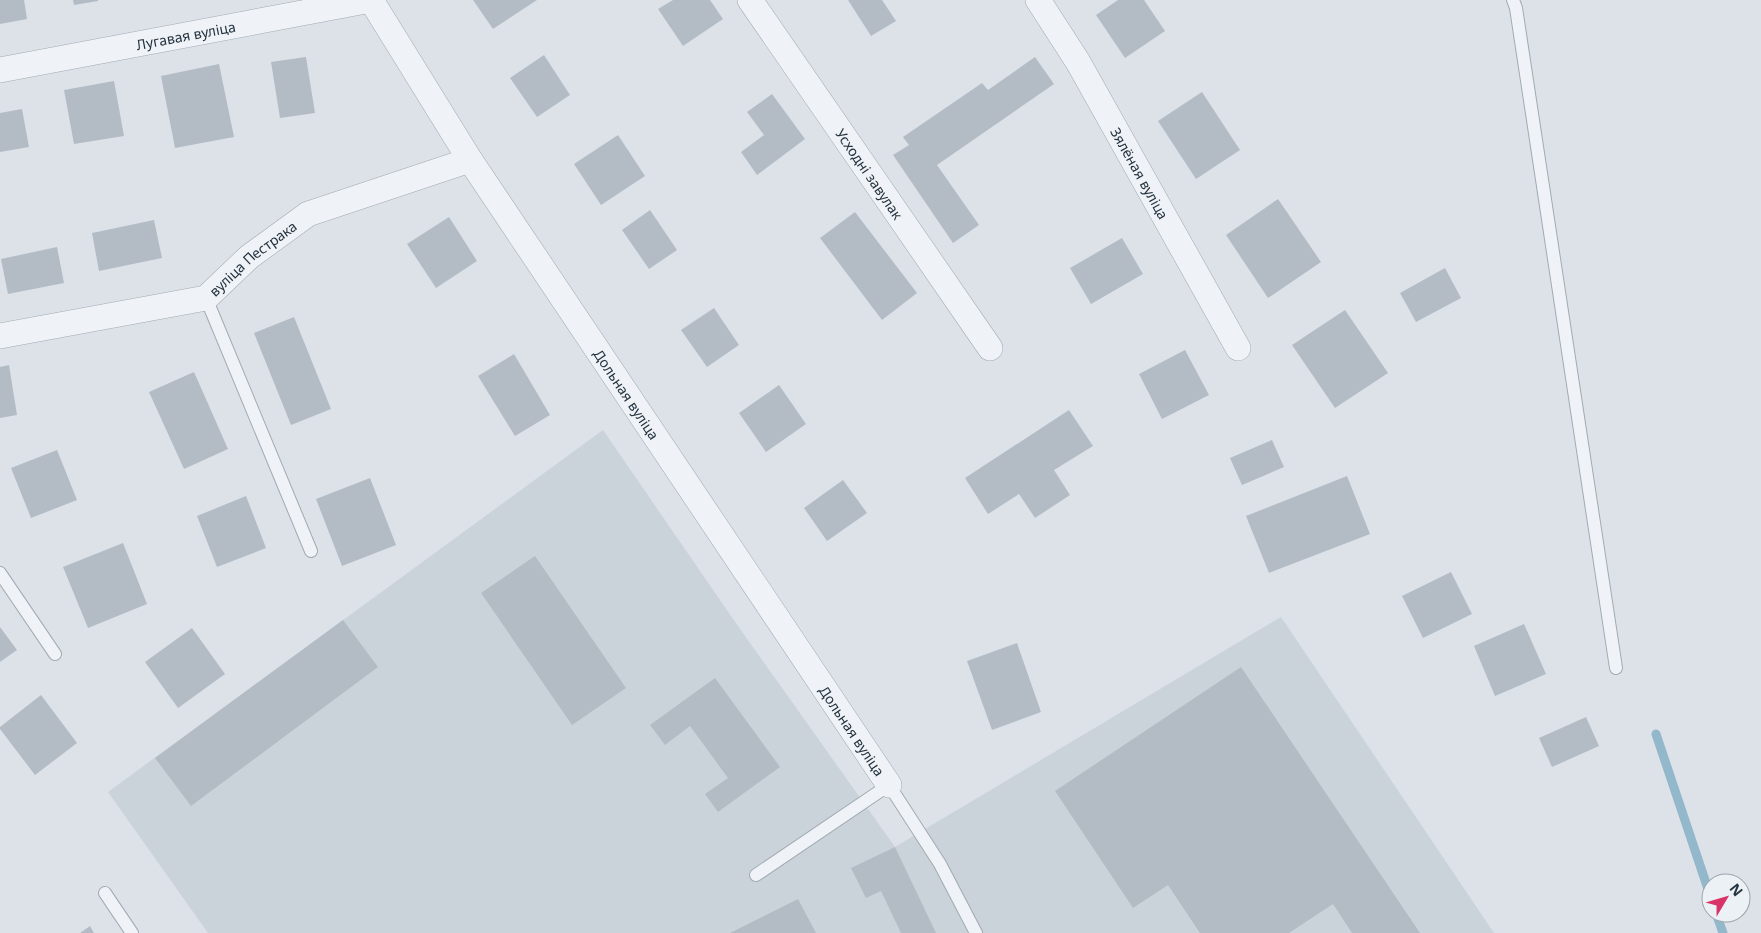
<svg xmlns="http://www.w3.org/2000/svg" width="1761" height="933" viewBox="0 0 1761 933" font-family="'Noto Sans',sans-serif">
<rect width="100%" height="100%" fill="#dce2e8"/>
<path fill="#cad2da" d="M603,430L733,619L895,847L1281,617L1494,933H208L108,792Z"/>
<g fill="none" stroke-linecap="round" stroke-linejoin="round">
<path stroke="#93b8cb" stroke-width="9" d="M1656,734L1711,898
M1716,913L1723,933"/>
</g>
<path fill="#b3bcc5" d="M0,0H24L27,19L0,24Z
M73,0H98V1L74,5Z
M473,0H537L493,29Z
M673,0H710L723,19L683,46L658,9Z
M848,0H882L896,21L871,36Z
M1118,0H1144L1165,31L1125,58L1096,15Z
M544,55L570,95L537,117L510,78Z
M306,57L315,113L280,118L271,62Z
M1035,57L1054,84L937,165L979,225L953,243L893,155L909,145L903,137L982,83L988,90Z
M219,64L234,137L175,148L161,76Z
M114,81L124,136L74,144L64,90Z
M1202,92L1240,150L1196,179L1158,121Z
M772,94L805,139L757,175L741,152L764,135L747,112Z
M22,109L29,147L0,152V113Z
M618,135L645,176L601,205L574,164Z
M1278,199L1321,262L1268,298L1226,235Z
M650,210L677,250L649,269L622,230Z
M855,212L917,293L882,320L820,238Z
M449,217L477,261L436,288L407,244Z
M154,220L162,258L99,271L92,233Z
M1122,238L1143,274L1091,304L1070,268Z
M57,247L64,283L8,294L1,259Z
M1445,268L1461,298L1416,322L1400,293Z
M714,308L739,345L707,367L681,330Z
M1345,310L1388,373L1335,408L1292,345Z
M294,317L331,409L291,425L254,333Z
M1185,350L1209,395L1162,419L1139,374Z
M514,354L550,415L515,436L478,376Z
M9,365L17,415L0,418V367Z
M194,372L228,449L184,469L149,392Z
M779,385L806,424L766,452L739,413Z
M1069,410L1093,446L1054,470L1070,495L1035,518L1019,494L988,514L965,478Z
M1272,440L1284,467L1242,485L1230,458Z
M57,450L77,500L31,518L11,468Z
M1347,476L1370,534L1269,573L1246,516Z
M370,478L396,545L342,566L316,499Z
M843,480L867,513L827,541L804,508Z
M246,496L266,548L217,567L197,516Z
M123,543L147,604L88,628L63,567Z
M535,556L626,688L572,725L481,593Z
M1451,572L1472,614L1423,638L1402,596Z
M343,620L378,667L191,806L155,758Z
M1524,624L1546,674L1495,696L1474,646Z
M0,627L17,650L0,662Z
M192,628L225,674L178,708L145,662Z
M1017,643L1041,712L992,730L967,661Z
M1241,667L1420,933H1352L1333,904L1289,933H1200L1168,885L1133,908L1055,791Z
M715,678L780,767L718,812L705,794L728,778L690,726L665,745L650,725Z
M41,695L77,743L35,775L0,729V727Z
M1586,717L1599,746L1552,767L1539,738Z
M895,847L936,933H901L881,891L866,898L851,868Z
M798,899L816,933H730Z
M90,926L94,933H80Z"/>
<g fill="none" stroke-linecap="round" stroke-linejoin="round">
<defs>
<path id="lane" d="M1513,0L1516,8L1616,668
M206,298L311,551
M0,573L55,654
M756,875L889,785L940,864L976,933
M105,893L132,933"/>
<g id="street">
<path id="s1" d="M371,0L470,160L889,785"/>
<path id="s2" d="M750,0L990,348"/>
<path id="s3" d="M1038,0L1078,62L1238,348"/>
<path id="s4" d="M0,70L371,0"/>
<path id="s5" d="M0,336L206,298L249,257L308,214L470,160"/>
</g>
</defs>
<use href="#lane" stroke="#a1aab2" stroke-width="14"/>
<use href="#street" stroke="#a1aab2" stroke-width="26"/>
<use href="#lane" stroke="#eff2f6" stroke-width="12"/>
<use href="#street" stroke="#eff2f6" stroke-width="25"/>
</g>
<g text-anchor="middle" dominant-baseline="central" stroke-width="4.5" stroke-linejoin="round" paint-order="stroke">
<g font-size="14" fill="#24333f" stroke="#ebf1f5">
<text stroke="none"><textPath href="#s4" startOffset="189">Лугавая вуліца</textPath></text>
<text stroke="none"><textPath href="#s3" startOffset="201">Зялёная вуліца</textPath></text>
<text stroke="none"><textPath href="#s2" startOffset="211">Усходні завулак</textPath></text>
<text stroke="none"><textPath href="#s5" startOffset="271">вуліца Пестрака</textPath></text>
<text stroke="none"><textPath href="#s1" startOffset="470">Дольная вуліца</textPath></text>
<text stroke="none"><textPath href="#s1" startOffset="875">Дольная вуліца</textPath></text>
</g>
</g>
<g transform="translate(1726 898) rotate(52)"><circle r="24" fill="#ebf1f5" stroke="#9ba5ac"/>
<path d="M0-4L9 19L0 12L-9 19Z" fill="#d93468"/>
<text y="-8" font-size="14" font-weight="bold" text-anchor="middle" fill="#24333f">N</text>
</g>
</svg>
